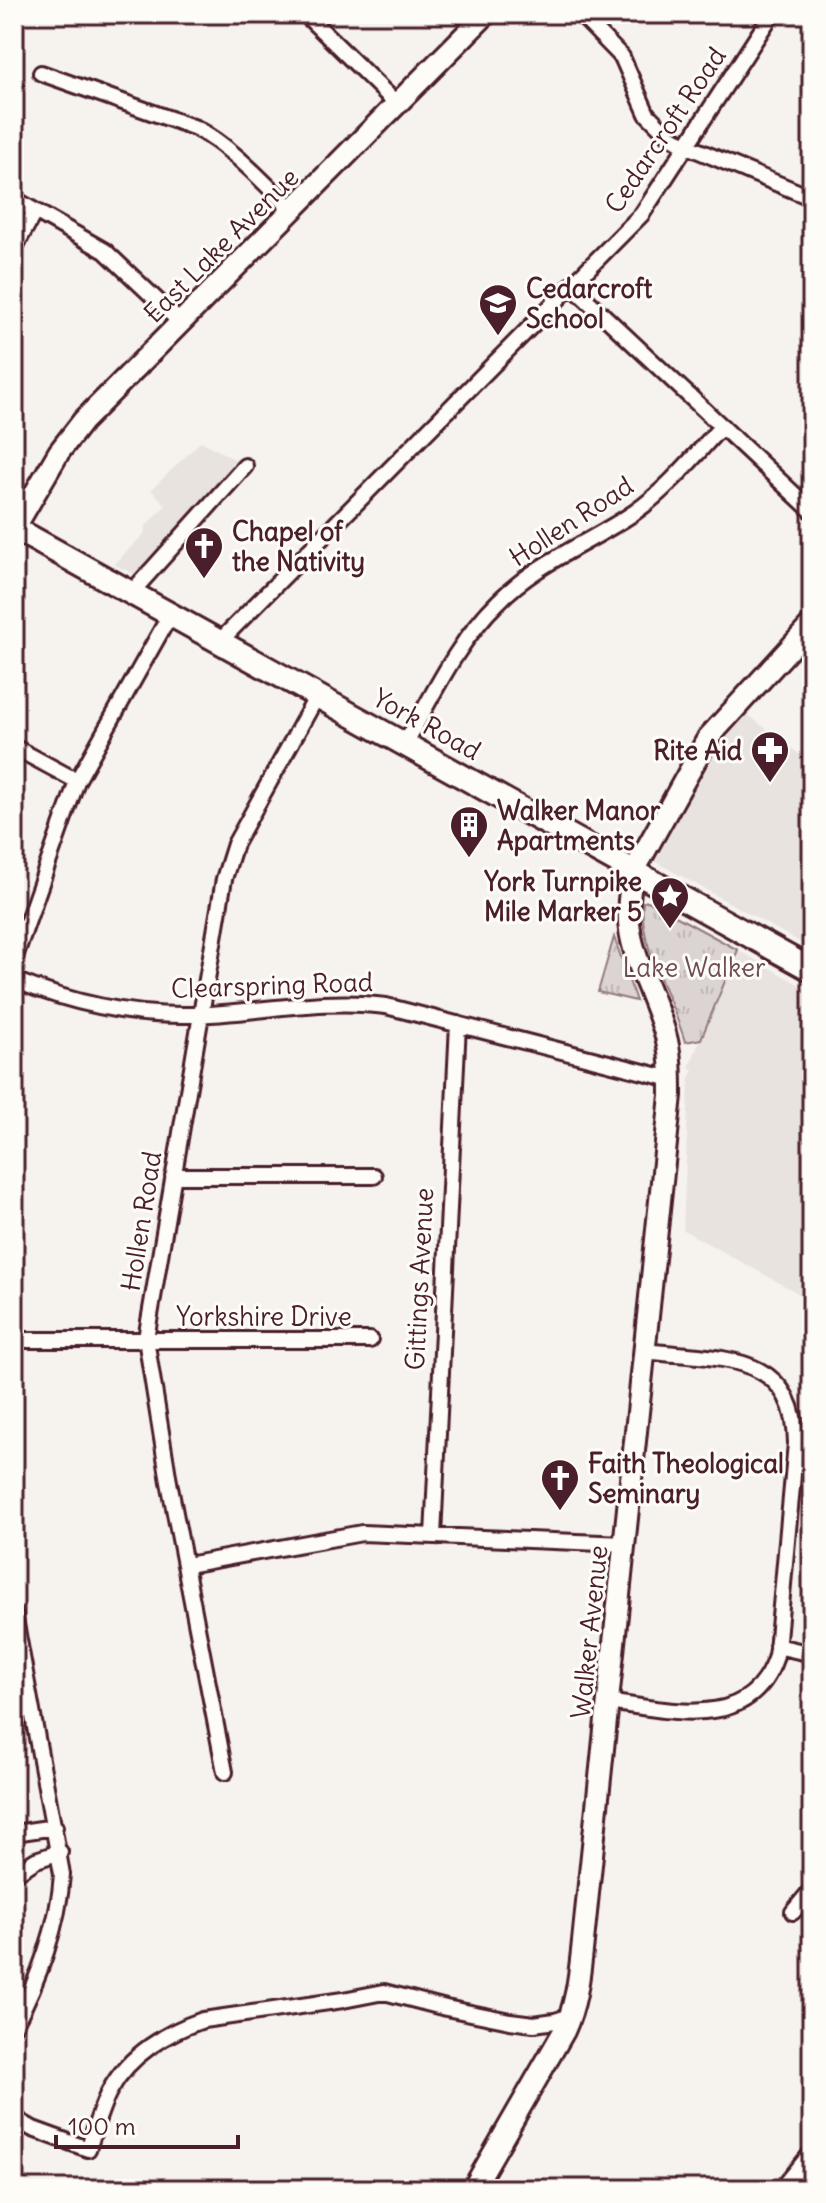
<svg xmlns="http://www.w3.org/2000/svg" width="826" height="2203" viewBox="0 0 826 2203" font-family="Delius,sans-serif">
<defs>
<pattern id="grass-tufts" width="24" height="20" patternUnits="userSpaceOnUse" patternTransform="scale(2)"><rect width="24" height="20" fill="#dcd4d2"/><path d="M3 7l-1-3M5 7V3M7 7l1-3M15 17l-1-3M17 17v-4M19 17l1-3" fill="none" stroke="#beb6b4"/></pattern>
</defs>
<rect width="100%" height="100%" fill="#f6f3ef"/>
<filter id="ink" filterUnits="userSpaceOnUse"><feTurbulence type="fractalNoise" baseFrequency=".0125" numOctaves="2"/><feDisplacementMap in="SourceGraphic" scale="16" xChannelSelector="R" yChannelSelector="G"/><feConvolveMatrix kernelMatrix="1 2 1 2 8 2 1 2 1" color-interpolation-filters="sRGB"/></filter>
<g filter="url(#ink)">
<path fill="#e9e3e0" d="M201,441L245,465L143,579L114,564L144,534L146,526L166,505L151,490Z
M743,711L812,764V949L654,861L721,743Z
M738,950L812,992V1301L683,1230L689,1081L693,1070L689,1067Z"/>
<path fill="url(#grass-tufts)" stroke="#937a7e" stroke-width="2" d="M648,901L738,950L701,1039L685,1042C673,999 638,945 643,902Z
M614,937L636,1001L598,992Z"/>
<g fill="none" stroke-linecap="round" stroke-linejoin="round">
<defs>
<path id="street" d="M305,14L397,104
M580,14L622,57L647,114L667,134L687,146L812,198
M41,73L196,128C233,148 262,181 292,210
M14,199L105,251L181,323
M14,249L35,211
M572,286L812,511
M131,593L245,466
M219,642L642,214L772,14
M405,744C433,695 457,642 498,602C537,562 590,543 635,512C668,489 695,455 722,426
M14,747L77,781
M14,960L77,781L170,615
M14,980C69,1002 129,1016 189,1015C254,1014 320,997 386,1006L671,1079
M173,1176H374
M14,1340H370
M433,1536L458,1024
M187,1565L362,1533L625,1544
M14,1613L62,1874C59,1925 38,1981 14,2026
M777,1646L812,1654
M606,1702C666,1709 749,1734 775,1659C778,1649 778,1638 779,1628L796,1443C795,1349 716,1360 645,1351
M225,1772L169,1482L146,1339L224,879L235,844L317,696
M14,1833L55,1827
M14,1874L36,1860L60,1852
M793,1912L812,1889
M14,2118L33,2129L88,2149C95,2130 100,2108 110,2090C129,2055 167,2032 203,2020L343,2000L384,1992L446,2008L510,2021L534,2024L555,2021L571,2016
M782,2189L812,2152"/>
<path id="secondary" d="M14,529L59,452L83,421L486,14
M473,2189L564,2031C576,2005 579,1979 582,1951L671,1095C671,1074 671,1053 665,1033C646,971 616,939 634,871L708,738L812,624"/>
<path id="primary" d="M14,528L812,970"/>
</defs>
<use href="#street" stroke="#4a1f2b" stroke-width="20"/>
<use href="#secondary" stroke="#4a1f2b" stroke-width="26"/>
<use href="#primary" stroke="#4a1f2b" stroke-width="28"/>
<use href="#street" stroke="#fdfcf7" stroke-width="14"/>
<use href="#secondary" stroke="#fdfcf7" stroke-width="20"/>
<use href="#primary" stroke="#fdfcf7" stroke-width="22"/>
</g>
</g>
<defs>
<symbol id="school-pin" viewBox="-11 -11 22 30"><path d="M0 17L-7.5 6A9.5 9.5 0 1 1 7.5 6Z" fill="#4a1f2b" stroke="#fdfcf7"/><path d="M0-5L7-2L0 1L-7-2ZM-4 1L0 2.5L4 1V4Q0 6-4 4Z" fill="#fff"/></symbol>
<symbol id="church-pin" viewBox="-11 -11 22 30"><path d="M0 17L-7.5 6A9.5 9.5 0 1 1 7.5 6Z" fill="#4a1f2b" stroke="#fdfcf7"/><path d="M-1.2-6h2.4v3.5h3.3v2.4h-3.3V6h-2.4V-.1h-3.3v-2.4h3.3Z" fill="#fff"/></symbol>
<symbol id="pharmacy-pin" viewBox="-11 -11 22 30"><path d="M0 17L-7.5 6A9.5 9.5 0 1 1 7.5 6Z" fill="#4a1f2b" stroke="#fdfcf7"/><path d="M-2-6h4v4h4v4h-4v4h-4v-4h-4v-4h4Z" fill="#fff"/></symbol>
<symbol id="building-pin" viewBox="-11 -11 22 30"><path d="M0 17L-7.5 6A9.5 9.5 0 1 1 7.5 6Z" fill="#4a1f2b" stroke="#fdfcf7"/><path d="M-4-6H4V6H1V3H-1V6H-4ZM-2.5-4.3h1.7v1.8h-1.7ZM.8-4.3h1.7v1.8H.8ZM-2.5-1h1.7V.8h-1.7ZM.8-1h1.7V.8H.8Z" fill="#fff"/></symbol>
<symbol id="sight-pin" viewBox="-11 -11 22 30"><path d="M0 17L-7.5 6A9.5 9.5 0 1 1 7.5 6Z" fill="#4a1f2b" stroke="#fdfcf7"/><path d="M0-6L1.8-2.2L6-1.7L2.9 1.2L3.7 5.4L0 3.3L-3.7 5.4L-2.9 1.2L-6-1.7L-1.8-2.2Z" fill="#fff"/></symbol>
</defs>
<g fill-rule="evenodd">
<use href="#school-pin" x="476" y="281" width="44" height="60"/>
<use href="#church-pin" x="182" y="524" width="44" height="60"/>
<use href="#pharmacy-pin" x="748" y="728" width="44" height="60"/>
<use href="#building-pin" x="447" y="803" width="44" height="60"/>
<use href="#sight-pin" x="648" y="874" width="44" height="60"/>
<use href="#church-pin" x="538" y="1456" width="44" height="60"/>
</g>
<g text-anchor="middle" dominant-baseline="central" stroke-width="6" stroke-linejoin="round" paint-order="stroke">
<g font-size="26" fill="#4a1f2b" stroke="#fdfcf7">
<text transform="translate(665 130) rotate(-56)">Cedarcroft Road</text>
<text transform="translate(221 245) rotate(-45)">East Lake Avenue</text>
<text transform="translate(571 521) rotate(-33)">Hollen Road</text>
<text transform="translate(427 724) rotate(29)">York Road</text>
<text transform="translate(272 985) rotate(-2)">Clearspring Road</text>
<text transform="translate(141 1221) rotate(-81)">Hollen Road</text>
<text transform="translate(419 1279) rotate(-87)">Gittings Avenue</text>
<text x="264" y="1316">Yorkshire Drive</text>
<text transform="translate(589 1632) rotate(-84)">Walker Avenue</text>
</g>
<g font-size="26" font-weight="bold" fill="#4a1f2b" stroke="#fdfcf7" text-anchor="start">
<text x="526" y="288">Cedarcroft<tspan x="526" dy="30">School</tspan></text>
<text x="232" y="531">Chapel of<tspan x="232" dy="30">the Nativity</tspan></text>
<text x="742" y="750" text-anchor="end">Rite Aid</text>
<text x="497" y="810">Walker Manor<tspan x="497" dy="30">Apartments</tspan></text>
<text x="642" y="881" text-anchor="end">York Turnpike<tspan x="642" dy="30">Mile Marker 5</tspan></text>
<text x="588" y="1463">Faith Theological<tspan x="588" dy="30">Seminary</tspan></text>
</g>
<g font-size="26" fill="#6e4c55" stroke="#fdfcf7">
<text x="694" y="967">Lake Walker</text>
</g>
</g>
<rect width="826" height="2203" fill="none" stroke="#fdfcf7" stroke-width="48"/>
<rect x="24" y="24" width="778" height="2155" fill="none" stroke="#4a1f2b" stroke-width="3" filter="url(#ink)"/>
<path d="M56 2135v12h182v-12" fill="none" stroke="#4a1f2b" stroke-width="4"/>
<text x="68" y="2135" font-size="24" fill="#4a1f2b" stroke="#fdfcf7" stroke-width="6" paint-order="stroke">100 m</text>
</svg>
